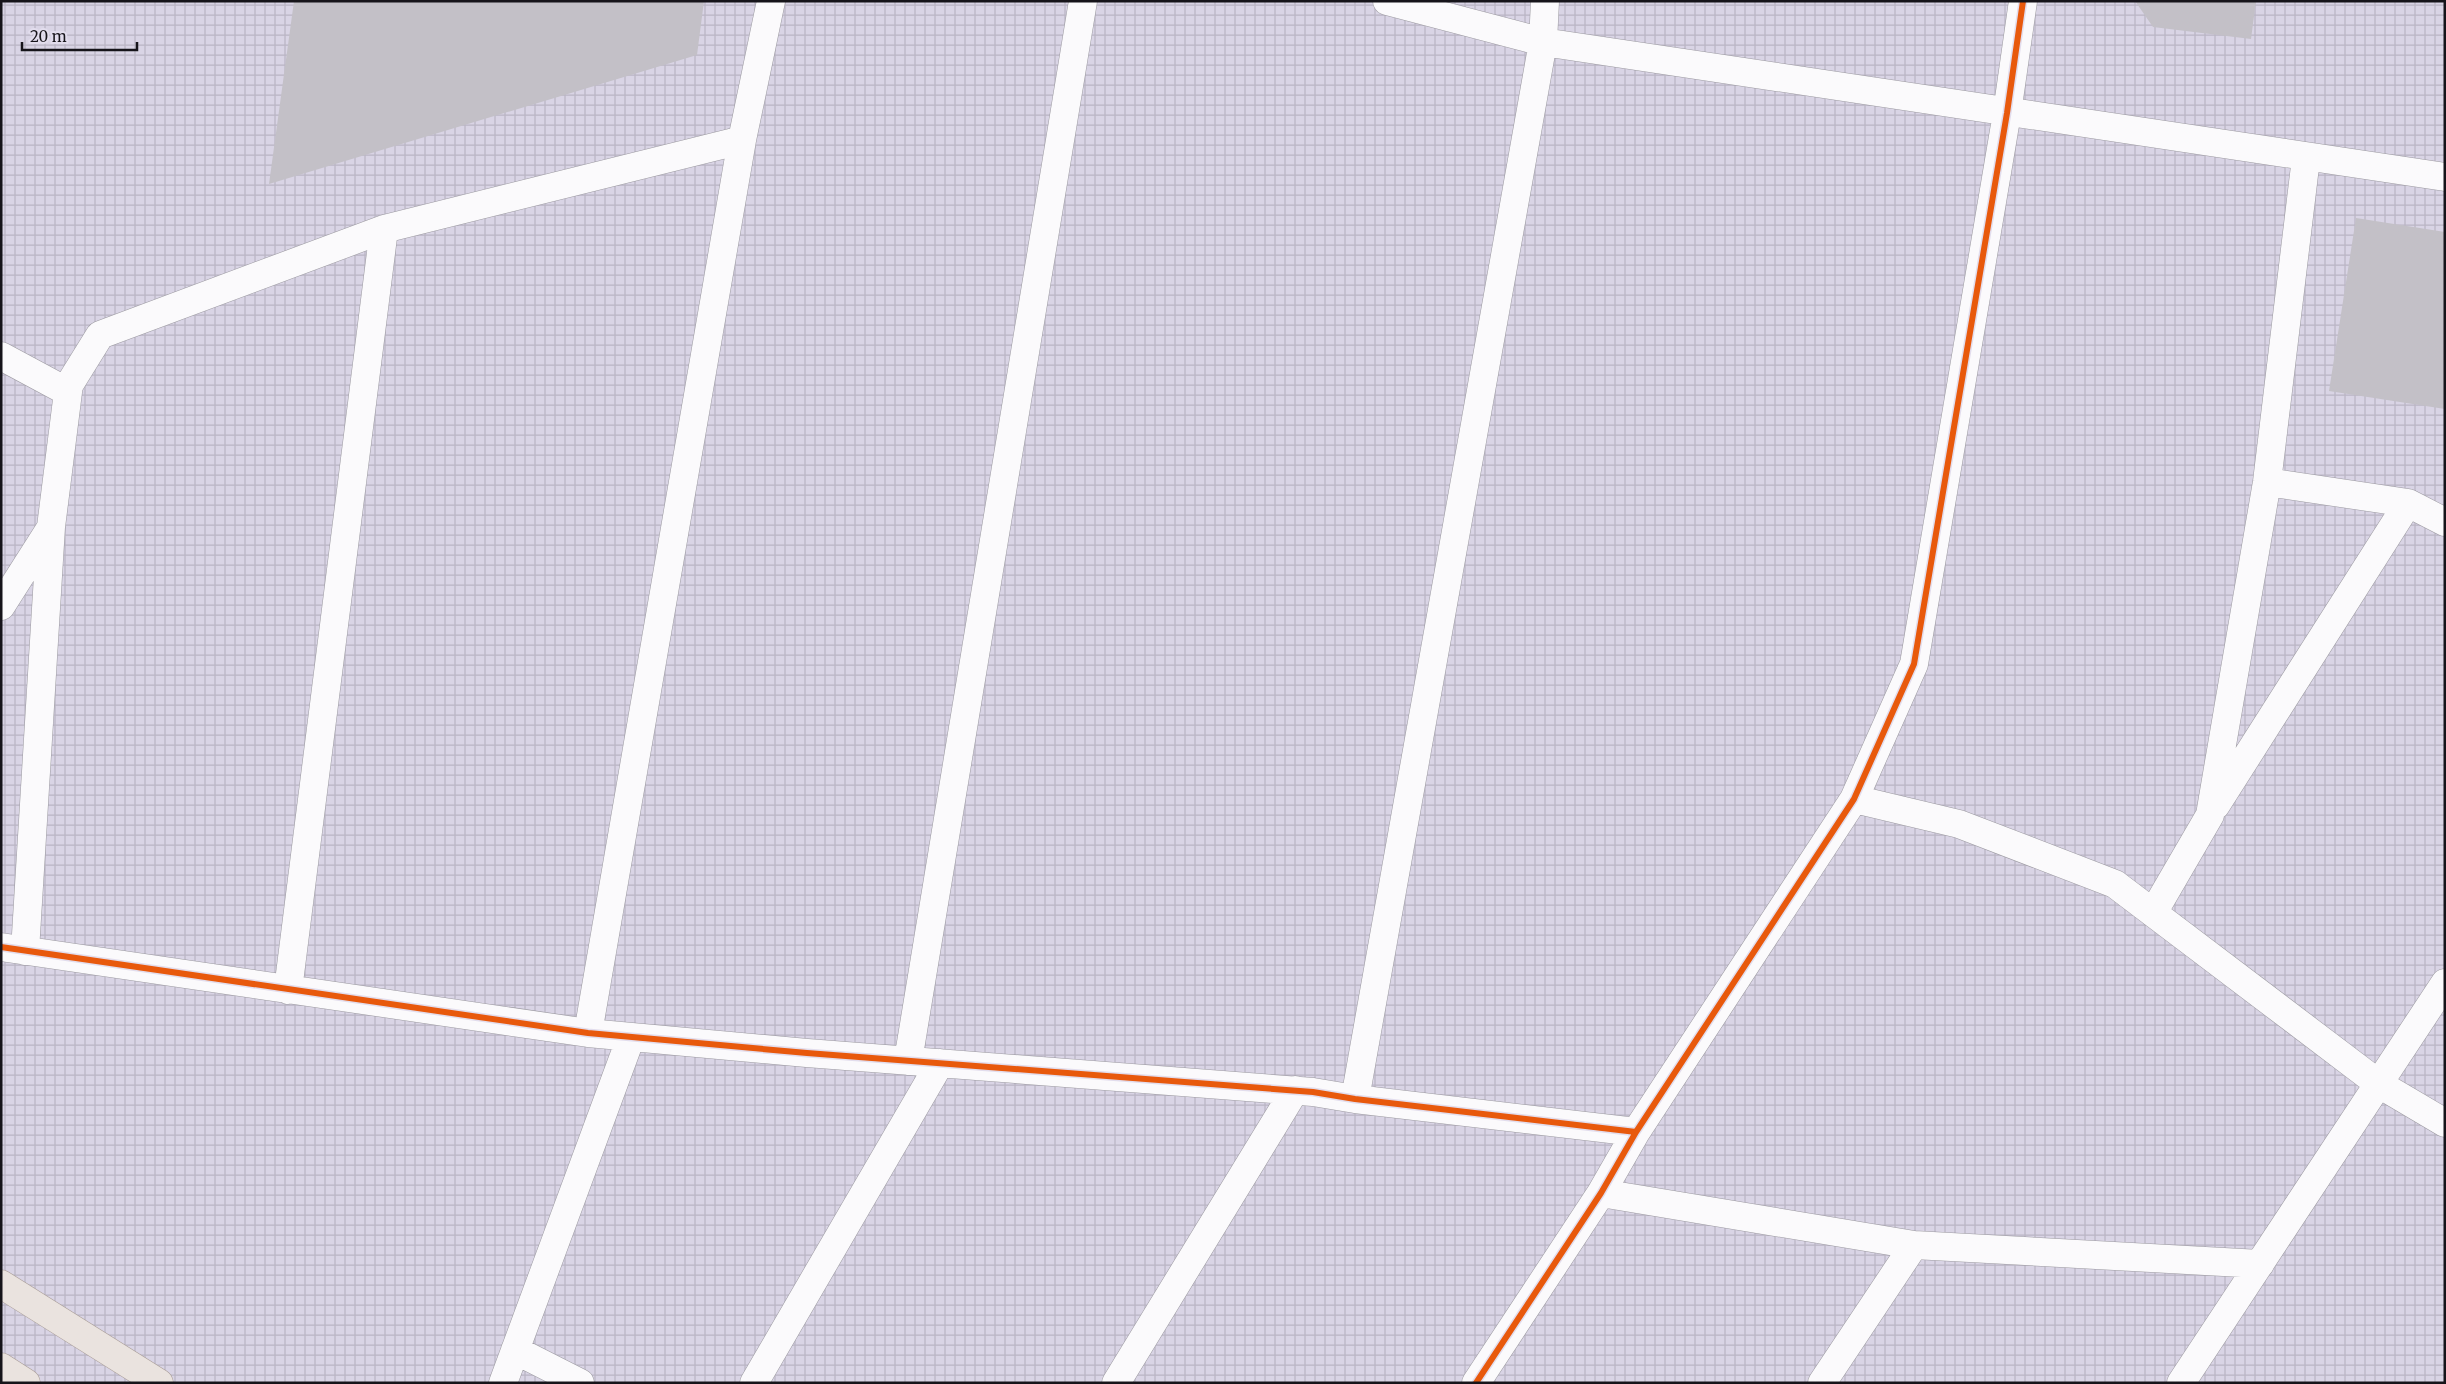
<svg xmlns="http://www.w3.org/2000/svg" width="2446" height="1384" viewBox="0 0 2446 1384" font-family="Merriweather,serif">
<defs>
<pattern id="industrial-grid" width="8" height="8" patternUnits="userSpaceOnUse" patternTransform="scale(1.25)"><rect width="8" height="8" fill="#d9d4e5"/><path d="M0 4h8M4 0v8" fill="none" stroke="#bab5c4"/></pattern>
</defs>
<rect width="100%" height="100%" fill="#e3e0ea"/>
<path fill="url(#industrial-grid)" d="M1,1H2445V1383H1Z"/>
<path fill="#c3c0c7" d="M294,1H704L697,55L269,184Z
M2135,1H2256L2251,39L2153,27Z
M2356,218L2445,232V409L2329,391Z"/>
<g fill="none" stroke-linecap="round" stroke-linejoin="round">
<defs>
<path id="minor" d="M1387,1L1543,42L2445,177
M1,356L68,392
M2267,482L2408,503L2445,522
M1,606L50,529
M1854,799L1959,824L2115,884L2379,1084L2445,1123
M2216,805L2408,503
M2153,913L2210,815L2267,482L2306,158
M1,947L588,1033L807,1053L1313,1092L1355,1099L1636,1132
M25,951L51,527L68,392L69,385L100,335L384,229L742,140
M288,990L384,229
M588,1033L742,140L771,1
M908,1061L1083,1
M1355,1099L1543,42L1545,1
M1601,1193L1914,1245L2260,1264
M515,1350L580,1383
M503,1383L631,1037
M754,1383L940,1063
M1116,1383L1295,1090
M1476,1383L1601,1193L1636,1132L1854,799L1914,664L2007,113L2023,1
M1822,1383L1914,1245
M2181,1383L2445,983"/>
<path id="major" d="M1,1284L159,1383
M1,1367L26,1383"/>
</defs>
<use href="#minor" stroke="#9c9aa1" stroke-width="29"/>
<use href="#major" stroke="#a89c96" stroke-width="29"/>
<use href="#minor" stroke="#fbfafc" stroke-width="28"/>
<use href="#major" stroke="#eae3df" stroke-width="28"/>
<defs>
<path id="cycleway" d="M1,947L588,1033L807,1053L1313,1092L1355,1099L1636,1132
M1476,1383L1601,1193L1636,1132L1854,799L1914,664L2007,113L2023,1"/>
</defs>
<use href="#cycleway" stroke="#e2dded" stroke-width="9"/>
<use href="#cycleway" stroke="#e8590c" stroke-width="6"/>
</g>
<rect width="2446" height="1384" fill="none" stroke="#16141a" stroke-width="5"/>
<path d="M22 42v8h115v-8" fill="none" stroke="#16141a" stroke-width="2.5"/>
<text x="30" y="42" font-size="15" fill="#16141a" stroke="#e2dded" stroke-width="4" paint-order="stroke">20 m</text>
</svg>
